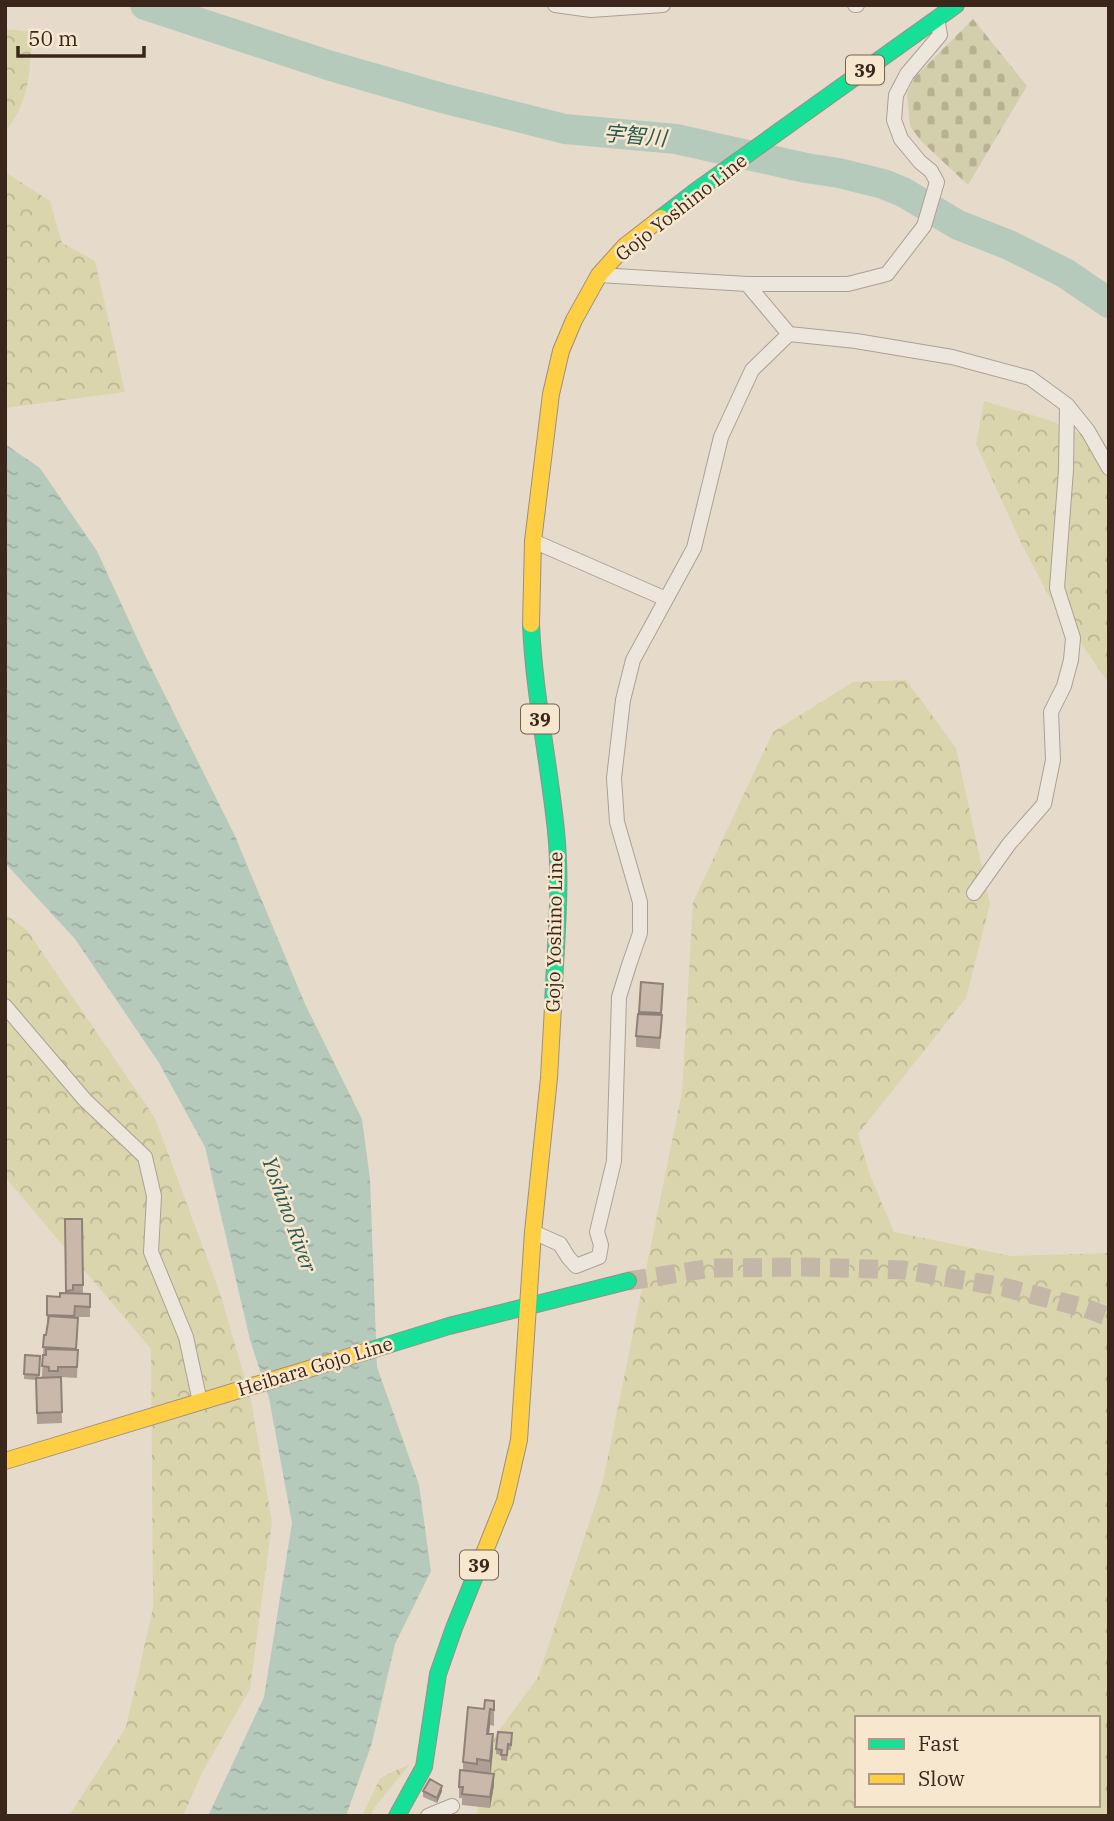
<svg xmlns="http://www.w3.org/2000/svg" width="1114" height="1821" viewBox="0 0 1114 1821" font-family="'IBM Plex Serif','Noto Sans JP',serif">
<defs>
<pattern id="forest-crowns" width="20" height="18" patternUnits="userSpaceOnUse" patternTransform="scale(1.75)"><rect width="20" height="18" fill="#dad5ac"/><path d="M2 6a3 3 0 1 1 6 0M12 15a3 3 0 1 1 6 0" fill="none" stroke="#bcb793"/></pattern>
<pattern id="cemetery-stones" width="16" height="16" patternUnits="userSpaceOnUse" patternTransform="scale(1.75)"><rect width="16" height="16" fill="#d3ceac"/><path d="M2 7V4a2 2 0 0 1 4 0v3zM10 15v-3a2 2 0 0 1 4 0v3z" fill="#b6b193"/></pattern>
<pattern id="water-ripples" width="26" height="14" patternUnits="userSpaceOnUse" patternTransform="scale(1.75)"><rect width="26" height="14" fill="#b6cabc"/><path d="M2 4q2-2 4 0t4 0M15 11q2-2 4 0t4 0" fill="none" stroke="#9dada1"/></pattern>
</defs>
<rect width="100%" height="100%" fill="#e6dbcb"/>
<path fill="url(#forest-crowns)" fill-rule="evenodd" d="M5,29L33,32C29,70 31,101 5,132Z
M5,172L50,201L62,243L95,261L125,392L5,408Z
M984,401L1049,420L1109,447V684L1049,596L1022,545L976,444Z
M906,680L956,748L990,904L966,998L858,1134L870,1175L894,1232L1011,1256L1109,1253V1816H477L483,1752L538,1677L603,1481L682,1092L693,902L773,732L853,682ZM857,1718H1098V1805H857Z
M5,914L27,930L155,1118L220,1293L251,1400L272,1522L250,1689L202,1773L183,1816H69L126,1727L153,1608L151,1349L5,1177Z
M410,1764L374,1808L371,1816H362L380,1778Z"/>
<path fill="url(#cemetery-stones)" d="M973,19L1027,86L968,185L921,141L910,126L907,93L915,77Z"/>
<path fill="url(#water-ripples)" d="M5,444L40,468L97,551L143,651L235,836L305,1004L362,1119L370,1179L377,1367L419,1485L431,1571L395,1644L372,1743L346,1816H208L264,1697L292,1523L269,1398L250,1340L205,1147L159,1063L75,939L5,863Z"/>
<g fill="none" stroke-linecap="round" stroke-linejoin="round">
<path stroke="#b6cabc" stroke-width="30" d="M145,5L331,66L442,98L565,129L676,139L806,168L839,173L883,184L903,192L958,225L1009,245L1065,273L1109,303"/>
<path stroke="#c4b7a8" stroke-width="19" stroke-dasharray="19 10" stroke-linecap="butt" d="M628,1281L712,1268L806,1267L904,1270L1003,1287L1085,1308L1109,1317"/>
<defs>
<path id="street" d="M555,5L591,10L663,5
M855,5H857
M599,275L747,284H848L887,274L924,226L937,182L931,171L920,162L901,139L894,120L896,95L907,74L940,35L937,18
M747,284L789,334L856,341L952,357L1030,378L1067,405L1088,431L1109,468
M533,541L666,599
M974,893L1009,844L1044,804L1053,760L1051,712L1064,686L1071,660L1073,638L1057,588L1066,470L1067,405
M5,1006L85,1100L145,1157L154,1196L151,1252L186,1337L200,1402
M533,1232L560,1244L568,1257L576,1266L599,1257L601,1245L597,1232L614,1161L619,997L629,965L640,933V902L617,822L614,778L623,700L633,660L694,548L721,437L752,370L789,334
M428,1816L452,1806"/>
<path id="fast" d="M661,218L700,188L956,5
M531,624C534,694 549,762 556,831C562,889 555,948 553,1007
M368,1351L449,1326L628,1281
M397,1816L424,1767L438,1674L454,1628L479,1566"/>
<path id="slow" d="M531,624L533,541L551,394L561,351L574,320L599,275L625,246L661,218
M5,1461L368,1351
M479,1566L505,1501L519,1440L533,1232L549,1078L553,1007"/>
</defs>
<use href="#street" stroke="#aba094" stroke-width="16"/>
<use href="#fast" stroke="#9a8f84" stroke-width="18"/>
<use href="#slow" stroke="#9a8f84" stroke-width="18"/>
<use href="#street" stroke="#ede6dd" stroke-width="14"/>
<use href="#fast" stroke="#16e098" stroke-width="16"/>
<use href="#slow" stroke="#ffcf43" stroke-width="16"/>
</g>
<path fill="#ae9e93" d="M663,994L660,1049L636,1047V1036L639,1012Z
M65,1219H82L83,1294H90V1317H75L78,1329L76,1350H78L77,1378L61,1377L62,1423L37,1424L36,1380L24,1379L25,1355L40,1356L39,1378H49L42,1377L44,1335H46L47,1325V1296L60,1297L65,1293Z
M494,1701V1726L490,1725L489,1734L493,1750L491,1774L494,1785L490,1808L462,1805V1798H459V1787L463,1770V1762L484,1709Z
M512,1733L511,1750H508L507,1761L501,1760V1755L496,1754V1749Z
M423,1791H442L437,1803L423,1797Z"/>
<path fill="#8d8178" d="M490,1709V1725L487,1750V1734Z
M493,1734V1750L490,1777V1761Z
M494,1774V1785L490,1808V1797Z
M442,1786V1791L437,1803V1798Z"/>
<path fill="#cab8ab" stroke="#8d8178" stroke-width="2" d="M641,982L663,984L661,1013L639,1012Z
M638,1014L662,1015L660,1038L636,1036Z
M65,1219H82L83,1285H73V1290L66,1291Z
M60,1293L90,1294V1307L75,1306L74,1316L47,1315V1296L60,1297Z
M49,1316L78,1318L76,1349L43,1347L44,1335H46Z
M46,1349L78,1350L77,1367H58V1371H49V1367L42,1366L43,1355H46Z
M25,1355L40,1356L39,1375L24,1374Z
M61,1377L62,1412L37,1413L36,1378Z
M485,1700L494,1701V1710L490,1709L487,1734H493L490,1761L477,1759V1764L463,1762L468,1707L484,1709Z
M498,1732L512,1733L511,1745L508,1744L507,1755H501L502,1750L496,1749Z
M460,1770L494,1774L490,1797L462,1794L463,1787H459Z
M430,1779L442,1786L437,1798L423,1791Z"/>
<g text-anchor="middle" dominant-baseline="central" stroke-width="5" stroke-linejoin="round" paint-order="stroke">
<g fill="#f8e7cf" stroke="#736051" stroke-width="2">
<rect x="846" y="55.5" width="38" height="29" rx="5"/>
<rect x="521" y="704.5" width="38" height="29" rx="5"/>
<rect x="460" y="1550.5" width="38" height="29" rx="5"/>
</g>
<g font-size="18" font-weight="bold" fill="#3a261b">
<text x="865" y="70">39</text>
<text x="540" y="719">39</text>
<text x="479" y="1565">39</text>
</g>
<g font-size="19" fill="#3a261b" stroke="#f8e7cf">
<text transform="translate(681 207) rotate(-38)">Gojo Yoshino Line</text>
<text transform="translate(554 932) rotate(-89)">Gojo Yoshino Line</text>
<text transform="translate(315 1366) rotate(-17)">Heibara Gojo Line</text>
</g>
<g font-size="21" font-style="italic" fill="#295b52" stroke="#f8e7cf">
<text transform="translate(635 135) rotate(5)">宇智川</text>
<text transform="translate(290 1214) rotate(70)">Yoshino River</text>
</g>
</g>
<rect width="1114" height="1821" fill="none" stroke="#3a261b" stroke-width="14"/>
<rect x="855" y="1716" width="245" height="91" fill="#f8e7cf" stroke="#ac9a87" stroke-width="2"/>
<rect x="869" y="1739" width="35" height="10" fill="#16e098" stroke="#ac9a87" stroke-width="2"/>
<text x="918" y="1751" font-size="21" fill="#3a261b">Fast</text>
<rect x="869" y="1774" width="35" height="10" fill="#ffcf43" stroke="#ac9a87" stroke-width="2"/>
<text x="918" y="1786" font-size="21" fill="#3a261b">Slow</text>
<path d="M18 46v10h126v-10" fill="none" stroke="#3a261b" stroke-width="3.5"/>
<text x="28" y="46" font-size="21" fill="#3a261b" stroke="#f8e7cf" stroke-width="5" paint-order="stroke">50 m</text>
</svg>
